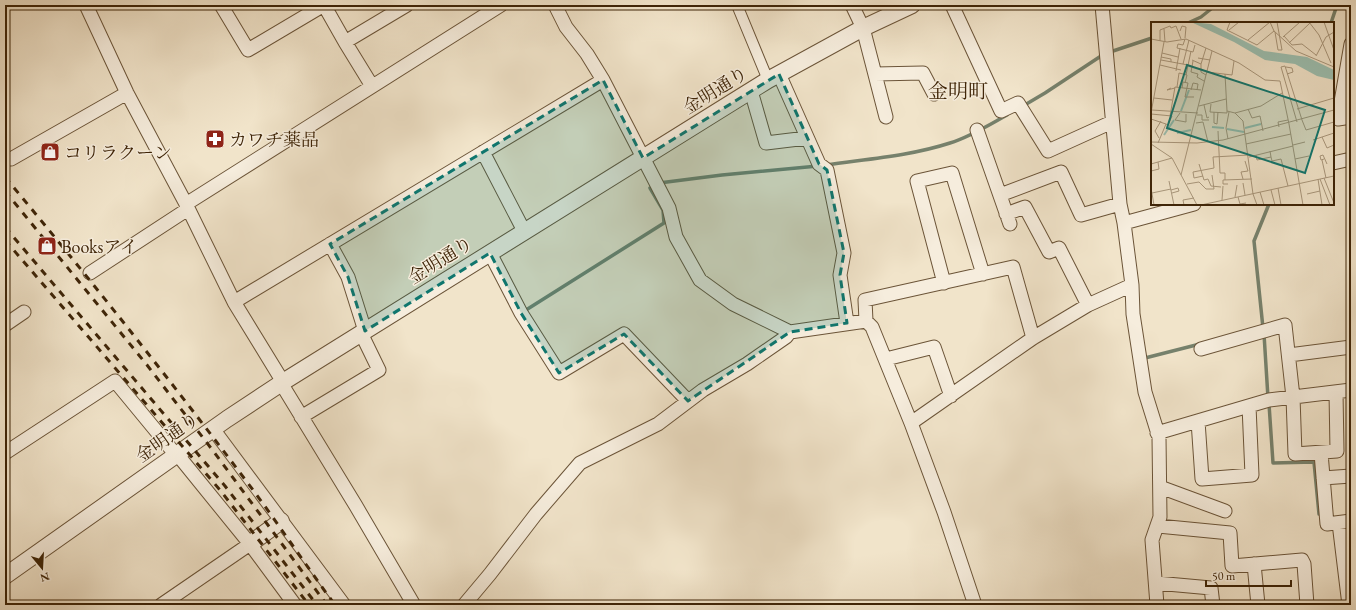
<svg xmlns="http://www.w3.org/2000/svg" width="1356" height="610" viewBox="0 0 1356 610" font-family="'EB Garamond','Noto Serif JP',serif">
<rect width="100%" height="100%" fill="#f1e4ca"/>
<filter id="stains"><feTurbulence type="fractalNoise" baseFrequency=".005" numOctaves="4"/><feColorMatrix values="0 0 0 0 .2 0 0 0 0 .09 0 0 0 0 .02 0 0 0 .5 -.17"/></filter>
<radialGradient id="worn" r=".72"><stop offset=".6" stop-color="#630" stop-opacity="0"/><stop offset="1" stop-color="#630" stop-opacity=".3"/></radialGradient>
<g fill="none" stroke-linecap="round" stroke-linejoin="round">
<path stroke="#76816c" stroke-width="3.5" d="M1188,23L1201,17L1216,5
M1331,23L1337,5
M1110,52L1152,38
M1023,106L1045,93L1104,54
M826,165C867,159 910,156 950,143C970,137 989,125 1007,115
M659,183L722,175L818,166
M526,310L664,223L663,210L650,188L654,186
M1263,328L1254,241L1269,204
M1264,334L1268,398
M1145,358L1200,344
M1269,404L1273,463L1314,462L1319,514"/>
<defs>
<path id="pedestrian" d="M737,5L768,80"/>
<path id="minor" d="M86,5L127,93L186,204L234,302L283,382
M221,5L248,50L324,5L345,42
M555,5L566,27L587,54L603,80L669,208L676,237L700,280L733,304L790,332
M852,5L863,28L886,117
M952,5L1001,111L1018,103L1048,151L1112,122
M1102,5L1120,204L1124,223L1132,285L1133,314L1145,392L1159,437L1160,517L1152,540L1157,605
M1351,44L1338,119L1351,117
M779,74L819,164L827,170L844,253L840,275L847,323
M875,74L923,73L934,94
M372,86L345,42L407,5
M751,91L766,143L807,138
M977,130L1010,224
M483,152L524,231
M11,159L127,93
M1333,163L1351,159
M1000,195L1061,172L1081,215L1120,204
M186,204L501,5
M1006,214L1025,207L1049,252L1059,248L1088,305
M1124,223L1194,204
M330,244L348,277L365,331
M490,253L521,313L559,373L624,334L688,401
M90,273L188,209
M944,283L917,181L952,173L983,274
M234,302L603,80
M866,321L865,300L1013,267L1033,338
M5,325L24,312
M1201,349L1285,325L1293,397L1295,454L1337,451L1336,392
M1289,355L1351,347
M886,359L934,347L951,396
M281,383L356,506L414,605
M301,417L379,370L361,333
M1198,421L1202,479L1252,475L1249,406
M911,423L1033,338L1088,305L1132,285
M213,429L344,605
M1157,433L1269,400L1351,390
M5,453L115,381L176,455
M1321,453L1327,524L1351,521
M177,454L250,544L295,605
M1323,478L1351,476
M1160,487L1225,511
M1339,523L1349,605
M1158,526L1230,533L1232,566L1302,560L1304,564L1307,605
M1254,564L1258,605
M1156,583L1211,588L1213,605
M161,605L250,544
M464,605L490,574L536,514L580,463L658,424L703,390L747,364L786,337L790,332L866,321L872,327L911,423L944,512L975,605"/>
<path id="tertiary" d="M250,544L281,521
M5,576L227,419L283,382L768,80L863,28L912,5"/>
</defs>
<use href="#pedestrian" stroke="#6b5438" stroke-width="12"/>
<use href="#minor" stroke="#6b5438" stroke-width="15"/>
<use href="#tertiary" stroke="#6b5438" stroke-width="18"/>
<use href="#pedestrian" stroke="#f6eddd" stroke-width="10"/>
<use href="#minor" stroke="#f6eddd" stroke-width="13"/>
<use href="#tertiary" stroke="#f6eddd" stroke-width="16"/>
<path stroke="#3e2407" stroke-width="3" stroke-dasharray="7 7" stroke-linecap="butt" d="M5,177C91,280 175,386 256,494C283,531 308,568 335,605
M5,191L147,365L214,452L327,605
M5,227L225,486L317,605
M5,240L220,490L309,605"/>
</g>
<path fill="#0f766e" fill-opacity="0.2" stroke="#0f766e" stroke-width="3" stroke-dasharray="8 5" stroke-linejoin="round" d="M779,74L819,164L827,170L844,253L840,275L847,323L790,332L688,401L624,334L559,373L521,313L490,253L365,331L348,277L330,244L603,80L643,158Z"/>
<defs>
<symbol id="pharmacy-square" viewBox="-11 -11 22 22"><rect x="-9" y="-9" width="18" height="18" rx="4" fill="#8f2418" stroke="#f6eddd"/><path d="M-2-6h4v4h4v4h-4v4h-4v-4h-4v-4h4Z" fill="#fff"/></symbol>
<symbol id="shop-square" viewBox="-11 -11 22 22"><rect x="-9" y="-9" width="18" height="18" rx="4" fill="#8f2418" stroke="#f6eddd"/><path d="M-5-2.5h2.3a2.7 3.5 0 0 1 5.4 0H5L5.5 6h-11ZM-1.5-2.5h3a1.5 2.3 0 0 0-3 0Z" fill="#fff"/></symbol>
</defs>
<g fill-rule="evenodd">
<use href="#pharmacy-square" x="204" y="128" width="22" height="22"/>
<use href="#shop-square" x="39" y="141" width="22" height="22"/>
<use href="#shop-square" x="36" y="235" width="22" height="22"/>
</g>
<g text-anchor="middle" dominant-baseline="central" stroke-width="3" stroke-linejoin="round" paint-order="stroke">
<g font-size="18" fill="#3e2407" stroke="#f6eddd">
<text transform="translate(715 90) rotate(-32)">金明通り</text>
<text transform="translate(440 260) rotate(-32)">金明通り</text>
<text transform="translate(167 437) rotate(-35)">金明通り</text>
</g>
<g font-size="18" fill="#3e2407" stroke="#f6eddd" text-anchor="start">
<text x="229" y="139">カワチ薬品</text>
<text x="64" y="152">コリラクーン</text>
<text x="61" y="246">Booksアイ</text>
</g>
<g font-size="20" fill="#3e2407" stroke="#f6eddd">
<text x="958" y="91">金明町</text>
</g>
</g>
<g transform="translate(1151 22)">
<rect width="183" height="183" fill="#f1e4ca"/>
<path d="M40,0L60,2L113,29L156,35L183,48V58L166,54L144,42L114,38L83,20Z" fill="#9cbfb0"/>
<path fill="none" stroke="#9cbfb0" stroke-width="2" d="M30,89L38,68M61,105L73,106M94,106L110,102M76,107L93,110M26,111L40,108M13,113L23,98"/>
<path fill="none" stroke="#a9977c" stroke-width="1" d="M79,0L76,8L106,23L123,9M126,0L131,28M158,0L168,13L180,41M173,0L183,28M13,7L14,20M78,8L88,0M29,9L31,4L35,5L34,16M124,10L127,28H131M133,14L141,23L151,22L165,33M132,15L149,0M0,17L16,20L35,17L88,41L114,58L129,59L138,102M34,17L32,23L27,22L26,26L42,30L44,23M97,18L119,0L123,9L145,29L183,45M9,19V8L19,4L20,6L25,4L30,17M138,21L159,1M11,31L27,35M165,34L175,15L183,10M10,35L20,37V40M47,36L59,38M10,38L37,43M41,38L50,42L55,26M42,39L40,50L47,52L46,55L53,59M32,42L38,18M50,42V50L55,53M9,43L30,48M135,45L141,46L142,50L136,52M25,49L29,26M56,50L81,53L83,39M74,52L76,89L84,91L110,84L131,71M35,53L40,29M26,65L28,51L36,53L34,61M20,66L16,68L24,66M31,66L32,60L37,61L34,75H43M40,68L42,61L47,62L46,68M3,76L21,78M60,82L59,90L76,91V89M53,83L56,96L58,95M48,84L75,77M97,87L101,96L109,94L112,109M146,87L183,76M1,88L47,91M63,90V101L66,102L67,90M0,91L13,20M29,91L24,98L35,100V92M84,91L92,99L102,172L106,183M0,92L21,94L17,103L15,102L7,121M46,93H51V98H58M19,94L24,65L50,68M0,97L15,102M151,98L155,108L183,100M146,100L130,45L134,44L151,98M45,101L52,100L57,120M138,102L152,183M128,105L127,100L137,98M67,109L69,151H74V158M171,115L176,126L183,123M8,116L4,109L10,99M77,117L75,106L78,90M162,118L183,111M0,120L46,121L72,118L183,88M0,122L21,136L46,183M95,122L140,112M142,123L154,120M105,133L106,138L120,135L119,129M98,135L142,124M120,135L121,139L130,137L137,164M144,137L158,134M173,137L170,138L169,134L172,133L176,142M171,138L175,156M0,142L21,136M48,142L53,158L57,157L60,164L70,165M0,149L8,147L7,140M30,153L61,29M52,154L43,156L42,150L63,146L62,135L98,133M173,156L183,181M92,157L90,150L97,149L94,139M167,157L171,183M169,157L179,183M18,159L23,183M92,161L94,173M36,162L48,160L55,167H63L61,153M77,162H72V158L101,157M0,166L3,183M127,166L130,183M20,168L27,166L28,169L21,171M120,168L124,183M109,170L113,183M1,171L20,167M156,172L169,169M84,175L86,163M87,175L89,182L95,181M71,178L72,164M33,183L32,178L43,176M50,183L183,154"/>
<path fill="#0f766e" fill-opacity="0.15" stroke="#0f766e" stroke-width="2" d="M36,43L174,88L154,151L16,106Z"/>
<rect width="183" height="183" fill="none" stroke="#3e2407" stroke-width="2"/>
</g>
<rect width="1356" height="610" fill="none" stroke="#f1e4ca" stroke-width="20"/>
<rect x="6" y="6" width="1344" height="598" fill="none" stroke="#3e2407" stroke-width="2"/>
<rect x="10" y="10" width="1336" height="590" fill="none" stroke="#3e2407"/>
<g transform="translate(42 568) rotate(162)" stroke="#f6eddd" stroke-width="3" paint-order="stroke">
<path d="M0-3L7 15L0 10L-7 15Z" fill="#3e2407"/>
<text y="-6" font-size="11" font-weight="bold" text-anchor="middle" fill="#3e2407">N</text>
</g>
<path d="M1206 580v6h85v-6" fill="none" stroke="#3e2407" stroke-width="2"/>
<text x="1212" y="580" font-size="12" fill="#3e2407" stroke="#f6eddd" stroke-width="3" paint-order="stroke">50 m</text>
<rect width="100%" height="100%" filter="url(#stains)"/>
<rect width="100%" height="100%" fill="url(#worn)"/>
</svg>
